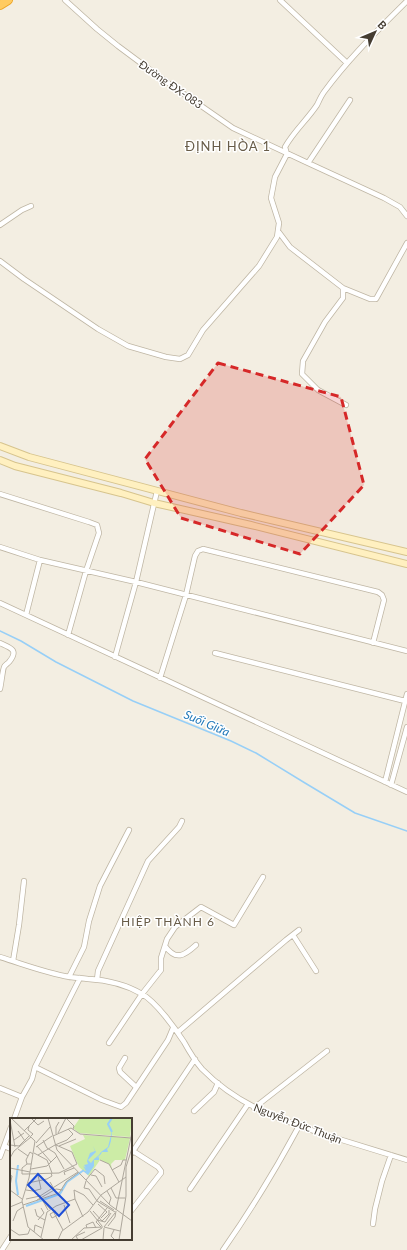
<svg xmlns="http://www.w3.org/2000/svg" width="407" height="1250" viewBox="0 0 407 1250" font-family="Lato,sans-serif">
<rect width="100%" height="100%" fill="#f3eee2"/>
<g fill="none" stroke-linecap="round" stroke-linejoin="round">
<path stroke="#97cff7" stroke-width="1.5" d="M0,631L21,641L56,662L133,701L231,741L256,753L305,783L355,813L407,831"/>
<defs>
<path id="street" d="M65,0L97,29L118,46L161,78L233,128L308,163L384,198L400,207L407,216
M280,0L347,63
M308,163L350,100
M0,225L22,210L31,206
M278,231L290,247L343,288V298L325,322L303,361L302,374L318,390L346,405
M0,261L24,279L98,329L128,346L166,357L180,359L188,355L203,330L259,266L277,237L279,223L271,198L275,177L287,154L285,147C294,131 307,120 317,105C319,101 321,96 324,92C348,59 378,30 407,1
M343,288L370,299H376L407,243
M0,494L89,522L97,525L99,533L86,571L68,635
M0,547L40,560L136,582L407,651
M0,603L407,792
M26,615L40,560
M0,643C11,648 19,650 9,662C7,664 5,665 4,667C3,668 1,685 0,689
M215,653L405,701
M115,657L136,582L157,491
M160,678L186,595L195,556L198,551L203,549L378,592L382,595L384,600L373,643
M385,782L407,694
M391,785L407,727
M293,935L316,971
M165,946C176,961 184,956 196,945
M0,957C23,964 46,973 70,977C76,978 82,978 88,979C107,980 125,984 142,994C156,1002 175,1028 184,1042C189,1051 195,1061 202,1069C238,1106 281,1120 329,1136C355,1144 381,1152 407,1160
M13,961L19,925L24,881
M69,977L84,947L89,921L100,886L129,830
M80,978L35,1067L102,1100L121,1107L126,1103L168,1040L173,1028
M97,980L98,971L148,861L179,827L182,821
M178,1032L286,940L299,930
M109,1043L142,994L161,970V958L167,939L175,927L201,907L234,925L263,877
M125,1058L119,1068L120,1072L136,1087
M0,1088L22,1097
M254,1108L327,1051
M194,1111L214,1092L218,1083
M14,1119L22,1097L32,1079L35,1067
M4,1146L11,1149
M131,1154L195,1059
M0,1157L11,1127
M190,1189L248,1104
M131,1211L161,1173V1171L158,1167L133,1151
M373,1224L375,1209L382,1181L391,1155
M2,1250L11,1236
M223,1250C251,1210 276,1169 299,1126"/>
<path id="secondary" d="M0,446L29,457L241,513L407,552
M0,460L15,466L121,493L154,503L251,525L407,564"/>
<path id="highway" d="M0,5L8,0"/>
</defs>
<use href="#street" stroke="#bfb6a4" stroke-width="6"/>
<use href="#secondary" stroke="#d7c48d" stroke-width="8"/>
<use href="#highway" stroke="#eca323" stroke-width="10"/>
<use href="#street" stroke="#fff" stroke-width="4.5"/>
<use href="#secondary" stroke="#fff0c0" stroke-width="6"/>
<use href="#highway" stroke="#ffcb61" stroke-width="8"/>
</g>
<path fill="#d62828" fill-opacity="0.2" stroke="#d62828" stroke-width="3" stroke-dasharray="8 5" stroke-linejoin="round" d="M218,363L341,397L364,485L300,554L181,518L145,459Z"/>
<g text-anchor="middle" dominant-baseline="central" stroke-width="3" stroke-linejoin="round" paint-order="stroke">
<g font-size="11" fill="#453d32" stroke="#fff">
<text transform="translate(171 84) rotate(35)">Đường ĐX-083</text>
<text transform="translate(298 1123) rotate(21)">Nguyễn Đức Thuận</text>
</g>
<g font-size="12" font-style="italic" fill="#2279b9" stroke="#fff">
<text transform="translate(207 723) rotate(23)">Suối Giữa</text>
</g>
<g font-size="12" letter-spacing="1" fill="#685c48" stroke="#fff">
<text x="168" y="921">HIỆP THÀNH 6</text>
</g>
<g font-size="13" letter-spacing="1" fill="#685c48" stroke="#fff">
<text x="228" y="146">ĐỊNH HÒA 1</text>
</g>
</g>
<g transform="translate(10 1118)">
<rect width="122" height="122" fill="#f3eee2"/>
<path d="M70,0H122L120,19L69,15L63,10ZM73,17L120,20L115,42H105L101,46L102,52L99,46L90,42L79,58L69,49L60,28L75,21Z" fill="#cceca6"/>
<path d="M102,13V15L101,22V23L99,29L97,31L98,34H92L91,36L87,40L89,39V42H84V48L78,57L73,53H76L73,48L76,50L74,47L78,46L77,43L80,35L85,33L83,28L86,26L83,28L86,34L78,42L81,45L84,41L89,37L91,34L98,29Z" fill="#97cff7"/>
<path fill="none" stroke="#97cff7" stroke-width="2" d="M102,14L98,6L102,0M8,47L6,63L8,77M16,88L50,76L57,64L74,52"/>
<path fill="none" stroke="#ada79c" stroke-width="1" d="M1,0L25,23L19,60L12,83L18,109L34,122M21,0L28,7L34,3M38,0L47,32L100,87L122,103M56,0L64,8L63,11M0,2L5,29M19,8L18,12L23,16L21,18M8,13L15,23M14,13L27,0M48,15L56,0M46,16V9L49,4M43,18L61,10L70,16L121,20M4,22L14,15M33,22L37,30L45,35L54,51M57,22L63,16L58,11M26,25L40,9M0,27L9,28L19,18M45,27L57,22M27,28L41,44M49,28L66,21M26,29L42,18M8,31L18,38M24,35L37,42L42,55M28,37L45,27M0,40L4,33L21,19M90,42L99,46L109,64M21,46H17L16,42L20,34L23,36M0,50L20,54M21,51L37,48L47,38M102,52L111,47L113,42H116M16,56L49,55L67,46L62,34L46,27M16,56H12V50L17,46M0,57L2,58L0,68M55,57L54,54L64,50M81,57L86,58L92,69M76,62L85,51L94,58L95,66M76,63L74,70L79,71L87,83M112,63L122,14M40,64L47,76M18,65L37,61L42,58L41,55M101,70L106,80H115M0,72L12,81M16,72L23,73L31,71L28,57M97,73L101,80L99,86M16,81L30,78L68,54M65,81L64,72L74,77L83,87M27,82L46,71L53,72M87,83L105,94M90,83L104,92M88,86L97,94L91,100M13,87L49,75L56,64L68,55M54,87L60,105M0,89L12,84M25,91L27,98L35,102M42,91L53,112M38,92L33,83L40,91M106,92L112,63M46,93L40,96L42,100L48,97M80,93L92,108M83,93L92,103L99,96V92M28,102L34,95L31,90M87,102L95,104L101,95M3,103L7,93L13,89M98,108L105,99L106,93M91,109L86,104L97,90M94,109L105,95M94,109L110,113M77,110L76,107L83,104L86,110M0,111L9,117L18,116L20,111M104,112L101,118L105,122M24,114L25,107L32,110M31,119L37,94L46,88L65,81L73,99M48,122L52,113L78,94L91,77L116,59M61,122L74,110L93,109M68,122L66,118L75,114M71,122L92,110M93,122L94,110M109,122L116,78V49L122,30"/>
<path fill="#1d4ed8" fill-opacity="0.15" stroke="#1d4ed8" stroke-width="2" d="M28,56L59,87L49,98L18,67Z"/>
<rect width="122" height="122" fill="none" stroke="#453d32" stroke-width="2"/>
</g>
<g transform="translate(375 32) rotate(46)" stroke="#ffffff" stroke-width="3" paint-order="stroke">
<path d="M0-3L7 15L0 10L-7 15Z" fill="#453d32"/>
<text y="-6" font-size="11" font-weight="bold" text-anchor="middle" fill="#453d32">B</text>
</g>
</svg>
